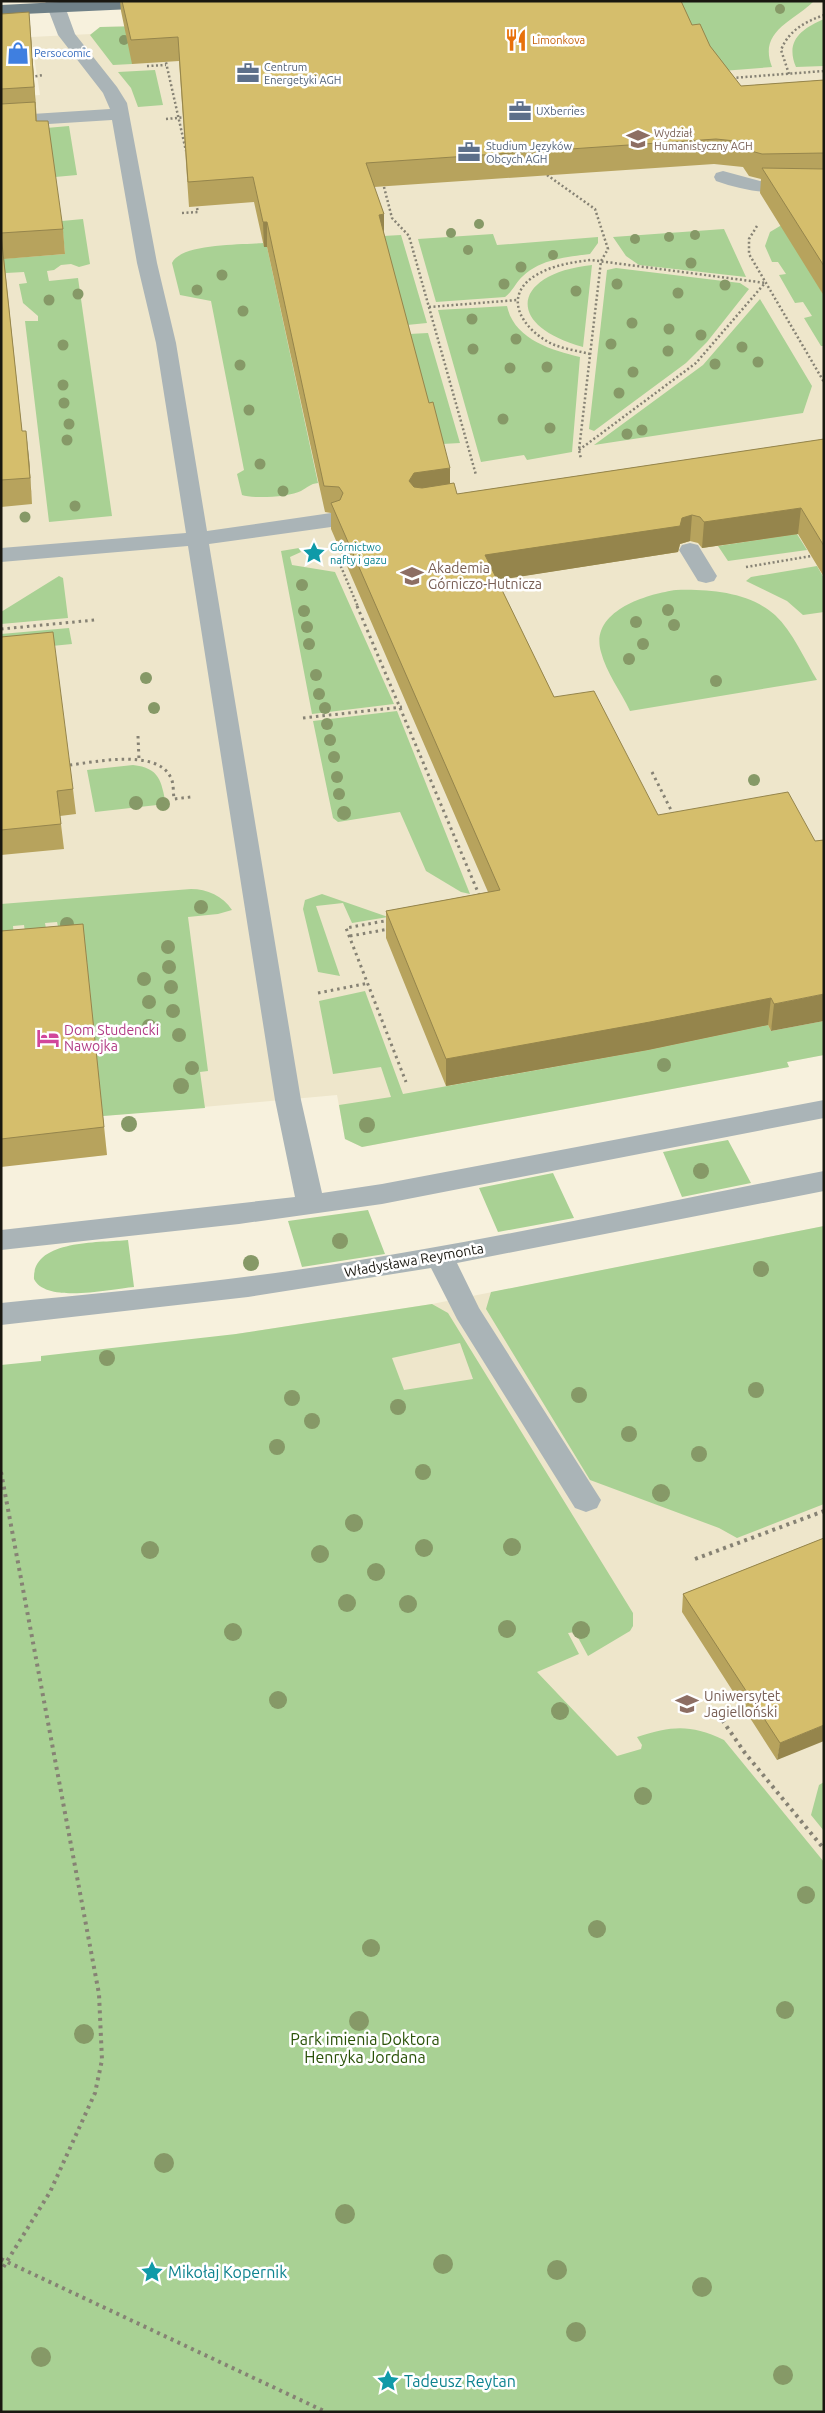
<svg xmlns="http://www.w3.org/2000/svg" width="825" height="2413" viewBox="0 0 825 2413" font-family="Ubuntu,sans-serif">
<rect width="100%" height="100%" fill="#f7f1dd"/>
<path fill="#eee6cb" d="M646,1H824V1055L787,1062L789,1067L362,1147L345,1139L337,1095L103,1116L107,1155L1,1166V98L40,95L31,37L91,34L100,27L171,25Z
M824,1226V2025L236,1334L432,1304Z"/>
<path fill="#a9d194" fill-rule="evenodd" d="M814,1C793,22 758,31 772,67L709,72L681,2Z
M824,19V66L796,67C785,41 801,29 824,19Z
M145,26L132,64L113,65L90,35L100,27Z
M155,70L163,105L138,107L131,88L118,72Z
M69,126L77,175L55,177L35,129Z
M83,219L90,264L79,267L71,264L61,265L54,270L47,271L49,281L78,278L112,516L49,522L25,321H38V316L23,303L19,284L27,283L24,272L6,273V275L1,259L65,254L62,221Z
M785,223L824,296V346H821L804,318L812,316L803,302L795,303L779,275L786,274L778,262H772L765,246L770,232Z
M724,229L746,277L639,265L626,256L613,237Z
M493,234L497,245L598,237V243L590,254C567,257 541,259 523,276C516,282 513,291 505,297L436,302L418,239Z
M401,235L427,323L407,325L383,236Z
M263,243L265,247H267L318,483C310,484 308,487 301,491C290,497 253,499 242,495L237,474L244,470L211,301L180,295L172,263C181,243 242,245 263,243Z
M592,265L583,347C502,325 514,273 592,265Z
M616,268L740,283L749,289L707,342L686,363L594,431L589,429L607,270Z
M760,299L812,386L803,413L594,445L703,365Z
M507,306C514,339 551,350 580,357L572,452L527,460L524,455L481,462L438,310Z
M428,333L460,443L442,444L432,425L409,334Z
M797,534L807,550L728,561L718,546Z
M299,548L301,552L290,557L292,565L335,572L394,704L312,714L281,551Z
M817,566L824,578V612L803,615L787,601L746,581L751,577Z
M59,576L63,578L68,618L1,624V612Z
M676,590C709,589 749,592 775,615C793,632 805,660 817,680L630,711C621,692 606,672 601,652C589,611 647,594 676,590Z
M69,628L72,644L1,651V634Z
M397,711L470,894L461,892L426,871L400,812L338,822L333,818L313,721Z
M133,765C160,768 161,781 166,804L95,812L87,770Z
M191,889C207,889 223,896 232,910L218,914L188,917L208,1071L200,1072L205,1108L103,1116L86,952L64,954L57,922L45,923L50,951L28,953L24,925L13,926L15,951L1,952V904Z
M322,894L388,917L352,923L343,903L316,906L340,976L318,972L303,909L305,900Z
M365,991L403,1094L648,1050L768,1025L771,1031L824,1021V1055L787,1062L789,1067L362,1147L345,1139L339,1105L391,1097L381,1067L333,1074L319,1001Z
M728,1140L751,1183L682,1197L663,1152Z
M553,1173L574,1218L498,1232L479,1188Z
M368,1210L385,1254L302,1267L288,1221Z
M824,1226V1504L737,1538L719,1528L590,1480L486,1309L491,1292Z
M128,1240L134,1287C111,1289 46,1304 34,1279C32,1239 100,1243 128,1240Z
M432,1304L448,1313L633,1613V1626L630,1631L588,1656L575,1632L568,1633L579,1654L537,1672L617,1756L641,1749L642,1745L637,1737C673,1726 689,1724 724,1740L824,1862V2412H1V1365L41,1361V1356L236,1334ZM460,1343L473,1379L404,1390L392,1358Z
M824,1782V1831L811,1815L819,1785Z"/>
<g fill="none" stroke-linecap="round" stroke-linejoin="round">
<path stroke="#868274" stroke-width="2.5" stroke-dasharray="2 2.5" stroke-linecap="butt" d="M165,58L186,151
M147,66L166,65
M789,74L781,50C789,30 805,22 824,15
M31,77L43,75
M732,78L824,71
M166,119L187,117
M547,175L595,209L608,249L601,261L579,450L581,459
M384,187L392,218L409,236L476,475
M182,213L198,212L196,204
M757,226L749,239V254L824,382
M429,307L517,300
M590,354C578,351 564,349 552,344C522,329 500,295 538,274C554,265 573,262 591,260L766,283
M579,450L696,363L765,283
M339,562L358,607
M746,567L811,556"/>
<path stroke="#868274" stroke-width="3" stroke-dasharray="2.5 4" stroke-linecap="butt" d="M357,606L480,897
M1,629L95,620
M303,718L402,707
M138,736L139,760
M70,765C95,762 155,749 170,776C174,782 173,792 174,799L191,797
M652,772L674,816
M390,920L346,928L406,1082
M350,936L389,929
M318,993L369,983"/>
<path stroke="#868274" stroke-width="4" stroke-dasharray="3 4.5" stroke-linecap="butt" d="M1,1472L99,1994L102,2060L95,2093L50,2192L1,2271
M695,1559L824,1511
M718,1714L745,1753L824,1849
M1,2259L326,2412"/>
<path fill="#aab4b7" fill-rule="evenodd" d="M45,1H63L75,34L117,87L127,103L157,263L176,343L207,531L331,513L339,515L342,520L339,525L331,527L209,544L301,1100L322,1193L382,1184L824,1100V1118L382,1204L239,1224L1,1250V1230L295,1197L275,1100L188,546L1,562V548L186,533L156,343L137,263L112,120L1,127V116L110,109L103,93L58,35Z
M723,171L760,181L824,180V192C786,195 752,194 716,181L714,177L716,173Z
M690,543L698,545L717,576L714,581L706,583L698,581L679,550L682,545Z
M824,1171V1191L457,1263L479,1308L601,1500L597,1508L586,1512L575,1508L457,1319L431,1268L248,1297L1,1325V1303C111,1292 221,1282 330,1265C495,1239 659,1203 824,1171Z"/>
<path fill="#6f8087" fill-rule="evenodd" d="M79,1H206L204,5L198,6L1,15V5Z"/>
</g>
<g fill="#869967">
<circle cx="780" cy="9" r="5"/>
<circle cx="124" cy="40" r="5"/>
<circle cx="479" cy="224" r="5"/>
<circle cx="451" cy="233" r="5"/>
<circle cx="695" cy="235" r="5"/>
<circle cx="669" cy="237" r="5"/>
<circle cx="635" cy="239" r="5"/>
<circle cx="468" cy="250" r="5"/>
<circle cx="553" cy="255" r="5"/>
<circle cx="691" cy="263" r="5.5"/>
<circle cx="521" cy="267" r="5.5"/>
<circle cx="222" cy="275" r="5.5"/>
<circle cx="504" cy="284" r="5.5"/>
<circle cx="617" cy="284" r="5.5"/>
<circle cx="725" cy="285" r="5.5"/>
<circle cx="197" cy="290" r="5.5"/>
<circle cx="576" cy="291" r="5.5"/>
<circle cx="678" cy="293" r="5.5"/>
<circle cx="78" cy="294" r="5.5"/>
<circle cx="49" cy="300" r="5.5"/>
<circle cx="243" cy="311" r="5.5"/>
<circle cx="472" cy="319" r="5.5"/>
<circle cx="632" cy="323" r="5.5"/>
<circle cx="669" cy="329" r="5.5"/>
<circle cx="701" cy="335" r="5.5"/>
<circle cx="516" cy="339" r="5.5"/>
<circle cx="611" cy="344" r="5.5"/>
<circle cx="63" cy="345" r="5.5"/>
<circle cx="742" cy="347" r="5.5"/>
<circle cx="473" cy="349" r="5.5"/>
<circle cx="668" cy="351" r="5.5"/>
<circle cx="758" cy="362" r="5.5"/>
<circle cx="715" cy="364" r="5.5"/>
<circle cx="240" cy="365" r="5.5"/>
<circle cx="547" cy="367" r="5.5"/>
<circle cx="510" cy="368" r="5.5"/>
<circle cx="633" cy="372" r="5.5"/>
<circle cx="63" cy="385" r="5.5"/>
<circle cx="619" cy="393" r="5.5"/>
<circle cx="64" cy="403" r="5.5"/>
<circle cx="249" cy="410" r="5.5"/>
<circle cx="503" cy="419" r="5.5"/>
<circle cx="69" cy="424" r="5.5"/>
<circle cx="550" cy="428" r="5.5"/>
<circle cx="642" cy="430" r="5.5"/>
<circle cx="627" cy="434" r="5.5"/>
<circle cx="67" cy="440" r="5.5"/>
<circle cx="260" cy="464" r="5.5"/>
<circle cx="283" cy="491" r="5.5"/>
<circle cx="75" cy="506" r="5.5"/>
<circle cx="25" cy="517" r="5.5"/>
<circle cx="302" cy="585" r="6"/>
<circle cx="668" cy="610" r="6"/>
<circle cx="304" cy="611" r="6"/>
<circle cx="636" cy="622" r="6"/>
<circle cx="674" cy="625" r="6"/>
<circle cx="307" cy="627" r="6"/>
<circle cx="309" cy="644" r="6"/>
<circle cx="643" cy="644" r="6"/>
<circle cx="629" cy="659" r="6"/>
<circle cx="316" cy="675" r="6"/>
<circle cx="146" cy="678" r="6"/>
<circle cx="716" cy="681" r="6"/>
<circle cx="319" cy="694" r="6"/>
<circle cx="154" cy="708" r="6"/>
<circle cx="325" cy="708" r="6"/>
<circle cx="327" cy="724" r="6"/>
<circle cx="330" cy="740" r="6"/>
<circle cx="334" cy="757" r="6"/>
<circle cx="337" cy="777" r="6"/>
<circle cx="754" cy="780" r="6"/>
<circle cx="339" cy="794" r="6"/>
<circle cx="136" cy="803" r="7"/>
<circle cx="163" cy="804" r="7"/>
<circle cx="344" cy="813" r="7"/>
<circle cx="201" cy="907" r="7"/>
<circle cx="67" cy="924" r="7"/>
<circle cx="168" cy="947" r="7"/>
<circle cx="169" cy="967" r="7"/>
<circle cx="144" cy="979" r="7"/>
<circle cx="171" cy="987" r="7"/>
<circle cx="149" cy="1002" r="7"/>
<circle cx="173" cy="1011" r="7"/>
<circle cx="149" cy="1026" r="7"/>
<circle cx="179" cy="1035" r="7"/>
<circle cx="664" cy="1065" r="7"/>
<circle cx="192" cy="1068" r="7"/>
<circle cx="181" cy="1086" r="8"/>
<circle cx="129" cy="1124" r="8"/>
<circle cx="367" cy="1125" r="8"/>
<circle cx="701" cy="1171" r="8"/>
<circle cx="340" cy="1241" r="8"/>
<circle cx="251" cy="1263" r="8"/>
<circle cx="761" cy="1269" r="8"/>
<circle cx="107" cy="1358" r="8"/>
<circle cx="756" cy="1390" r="8"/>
<circle cx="579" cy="1395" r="8"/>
<circle cx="292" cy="1398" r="8"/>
<circle cx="398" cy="1407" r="8"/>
<circle cx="312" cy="1421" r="8"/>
<circle cx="629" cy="1434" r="8"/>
<circle cx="277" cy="1447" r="8"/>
<circle cx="699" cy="1454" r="8"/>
<circle cx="423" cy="1472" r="8"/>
<circle cx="661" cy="1493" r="9"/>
<circle cx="354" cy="1523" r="9"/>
<circle cx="512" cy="1547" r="9"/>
<circle cx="424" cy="1548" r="9"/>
<circle cx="150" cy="1550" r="9"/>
<circle cx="320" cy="1554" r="9"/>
<circle cx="376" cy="1572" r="9"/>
<circle cx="347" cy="1603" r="9"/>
<circle cx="408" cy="1604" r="9"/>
<circle cx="507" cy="1629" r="9"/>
<circle cx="581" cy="1630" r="9"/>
<circle cx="233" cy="1632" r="9"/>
<circle cx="278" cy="1700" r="9"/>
<circle cx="560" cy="1711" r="9"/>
<circle cx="643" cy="1796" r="9"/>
<circle cx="806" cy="1895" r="9"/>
<circle cx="597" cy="1929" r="9"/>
<circle cx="371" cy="1948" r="9"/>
<circle cx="785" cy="2010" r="9"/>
<circle cx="359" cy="2021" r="10"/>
<circle cx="84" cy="2034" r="10"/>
<circle cx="164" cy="2163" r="10"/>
<circle cx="345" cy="2214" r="10"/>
<circle cx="443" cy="2264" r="10"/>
<circle cx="557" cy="2270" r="10"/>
<circle cx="702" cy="2287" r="10"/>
<circle cx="576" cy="2332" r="10"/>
<circle cx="41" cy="2357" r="10"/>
<circle cx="783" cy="2375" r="10"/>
</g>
<path fill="#b7a35d" d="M120,1H681L692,25L710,46L741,86L824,80V296L760,193L761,179L749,176L743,167L714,164L374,187L384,214V234L450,484L457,494L824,439V577L798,534L702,548L698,543L690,541L680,544L678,552L497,580L554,697L658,815L815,841L771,1031L768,1025L648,1050L446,1086L386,938V911L488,892L331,529V513L325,512L267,247H264L254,202L189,207L179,61L132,64L121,11Z
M1,14L31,37L37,121L63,229L65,254L4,259L22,431L29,458L32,504L1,507Z
M1,637L73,789L76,814L60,816L64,849L1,855Z
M83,924L107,1155L1,1167V931Z
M824,1538L777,1760L682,1612L683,1594Z"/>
<path fill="#95854c" d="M29,12L31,37L36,112L34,87Z
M384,214V239L379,215Z
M263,222H267V247H264Z
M26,431L29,458L32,504L30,478Z
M450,468V494L414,499L409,481L414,473Z
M801,508L798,534L702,548L704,522Z
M692,515L690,541L680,544L678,552L485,582V555L682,518Z
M824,994V1021L771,1031L774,1004Z
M771,998L768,1025L648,1050L446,1086V1059Z
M824,1725V1741L777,1760L780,1743Z"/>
<path fill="#d5be6c" stroke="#95854c" d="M122,1H681L692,25L700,24L710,46L741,86L824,80V153L762,154L751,151L745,142L716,139L366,163L384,214L379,215L429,403L433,402L450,468L414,473L409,481L414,487L422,488L454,483L457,494L824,439V546L801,508L704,522L700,517L692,515L682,518L680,526L485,555L554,697L594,691L658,815L788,792L815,841L824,840V994L774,1004L771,998L650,1022L446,1059L386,911L500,890L331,503L340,500L343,493L339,487L324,486L267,222H263L253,177L188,182L178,37L131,40Z
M29,12L34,87L1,89V14Z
M35,102L36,121H48L63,229L1,233V104Z
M762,168L824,169V266Z
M1,234L22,431H26L30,478L1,480Z
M53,632L73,789L57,791L61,824L1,830V637Z
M83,924L104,1127L1,1139V931Z
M824,1538V1725L780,1743L683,1594Z"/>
<defs>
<symbol id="restaurant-bare" viewBox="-9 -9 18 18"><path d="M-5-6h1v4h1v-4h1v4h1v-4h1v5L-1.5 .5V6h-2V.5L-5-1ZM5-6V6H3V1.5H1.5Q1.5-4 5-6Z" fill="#e8710a" stroke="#fff" stroke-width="2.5" paint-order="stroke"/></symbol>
<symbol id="shop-bare" viewBox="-9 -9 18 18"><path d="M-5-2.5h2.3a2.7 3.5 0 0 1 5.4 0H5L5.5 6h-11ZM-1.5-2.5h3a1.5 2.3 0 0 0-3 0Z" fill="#3f7fe0" stroke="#fff" stroke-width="2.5" paint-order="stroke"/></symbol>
<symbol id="office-bare" viewBox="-9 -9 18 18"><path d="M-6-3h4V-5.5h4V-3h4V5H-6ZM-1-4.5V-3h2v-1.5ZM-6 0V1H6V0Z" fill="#5c6f8a" stroke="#fff" stroke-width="2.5" paint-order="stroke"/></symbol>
<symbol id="university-bare" viewBox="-9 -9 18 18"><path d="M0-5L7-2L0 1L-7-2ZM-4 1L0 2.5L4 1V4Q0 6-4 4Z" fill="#8d6e63" stroke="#fff" stroke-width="2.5" paint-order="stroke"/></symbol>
<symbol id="sight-bare" viewBox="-9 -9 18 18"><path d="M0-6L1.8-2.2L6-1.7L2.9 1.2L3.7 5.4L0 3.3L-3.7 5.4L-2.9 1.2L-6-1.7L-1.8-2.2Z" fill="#0f9aa8" stroke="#fff" stroke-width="2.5" paint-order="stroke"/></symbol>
<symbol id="hotel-bare" viewBox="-9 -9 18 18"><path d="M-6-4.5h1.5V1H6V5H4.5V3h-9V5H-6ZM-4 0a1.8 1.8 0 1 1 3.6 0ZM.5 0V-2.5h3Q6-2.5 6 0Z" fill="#d1479c" stroke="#fff" stroke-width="2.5" paint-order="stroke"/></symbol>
</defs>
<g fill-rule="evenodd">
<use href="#restaurant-bare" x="500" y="24" width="32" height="32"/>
<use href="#shop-bare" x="2" y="37" width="32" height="32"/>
<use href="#office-bare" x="232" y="57" width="32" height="32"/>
<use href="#office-bare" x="504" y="95" width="32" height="32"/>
<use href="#university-bare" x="622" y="123" width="32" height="32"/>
<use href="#office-bare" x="453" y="136" width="32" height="32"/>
<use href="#sight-bare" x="298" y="537" width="32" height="32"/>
<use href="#university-bare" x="396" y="560" width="32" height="32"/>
<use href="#hotel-bare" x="32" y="1022" width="32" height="32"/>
<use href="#university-bare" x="671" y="1688" width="32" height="32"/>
<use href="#sight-bare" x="136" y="2256" width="32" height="32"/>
<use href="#sight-bare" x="372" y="2365" width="32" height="32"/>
</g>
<g text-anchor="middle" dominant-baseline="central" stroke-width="5" stroke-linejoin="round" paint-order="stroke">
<g font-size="11" fill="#c56008" stroke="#fff" text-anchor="start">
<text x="532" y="40">Limonkova</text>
</g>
<g font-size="11" fill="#366cbe" stroke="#fff" text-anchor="start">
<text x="34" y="53">Persocomic</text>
</g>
<g font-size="11" fill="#4e5e75" stroke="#fff" text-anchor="start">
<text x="264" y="67">Centrum<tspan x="264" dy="13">Energetyki AGH</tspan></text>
<text x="536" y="111">UXberries</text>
<text x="486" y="146">Studium Języków<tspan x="486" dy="13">Obcych AGH</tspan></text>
</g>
<g font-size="11" fill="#785e54" stroke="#fff" text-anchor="start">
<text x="654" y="133">Wydział<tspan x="654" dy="13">Humanistyczny AGH</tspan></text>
</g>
<g font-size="11" fill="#0d838f" stroke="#fff" text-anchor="start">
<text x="330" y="547">Górnictwo<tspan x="330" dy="13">nafty i gazu</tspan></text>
</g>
<g font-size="14" fill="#785e54" stroke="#fff" text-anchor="start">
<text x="428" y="568">Akademia<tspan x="428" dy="16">Górniczo-Hutnicza</tspan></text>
<text x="704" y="1696">Uniwersytet<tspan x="704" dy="16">Jagielloński</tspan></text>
</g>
<g font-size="14" fill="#b23c85" stroke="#fff" text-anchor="start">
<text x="64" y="1030">Dom Studencki<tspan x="64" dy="16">Nawojka</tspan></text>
</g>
<g font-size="14" fill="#191710" stroke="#fff">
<text transform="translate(414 1260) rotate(-10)">Władysława Reymonta</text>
</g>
<g font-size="16" fill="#295107" stroke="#fff">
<text x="365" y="2039">Park imienia Doktora<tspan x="365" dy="18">Henryka Jordana</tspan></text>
</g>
<g font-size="16" fill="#0d838f" stroke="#fff" text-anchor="start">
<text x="168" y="2272">Mikołaj Kopernik</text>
<text x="404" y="2381">Tadeusz Reytan</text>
</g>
</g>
<rect width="825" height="2413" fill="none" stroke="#191710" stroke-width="5"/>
</svg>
